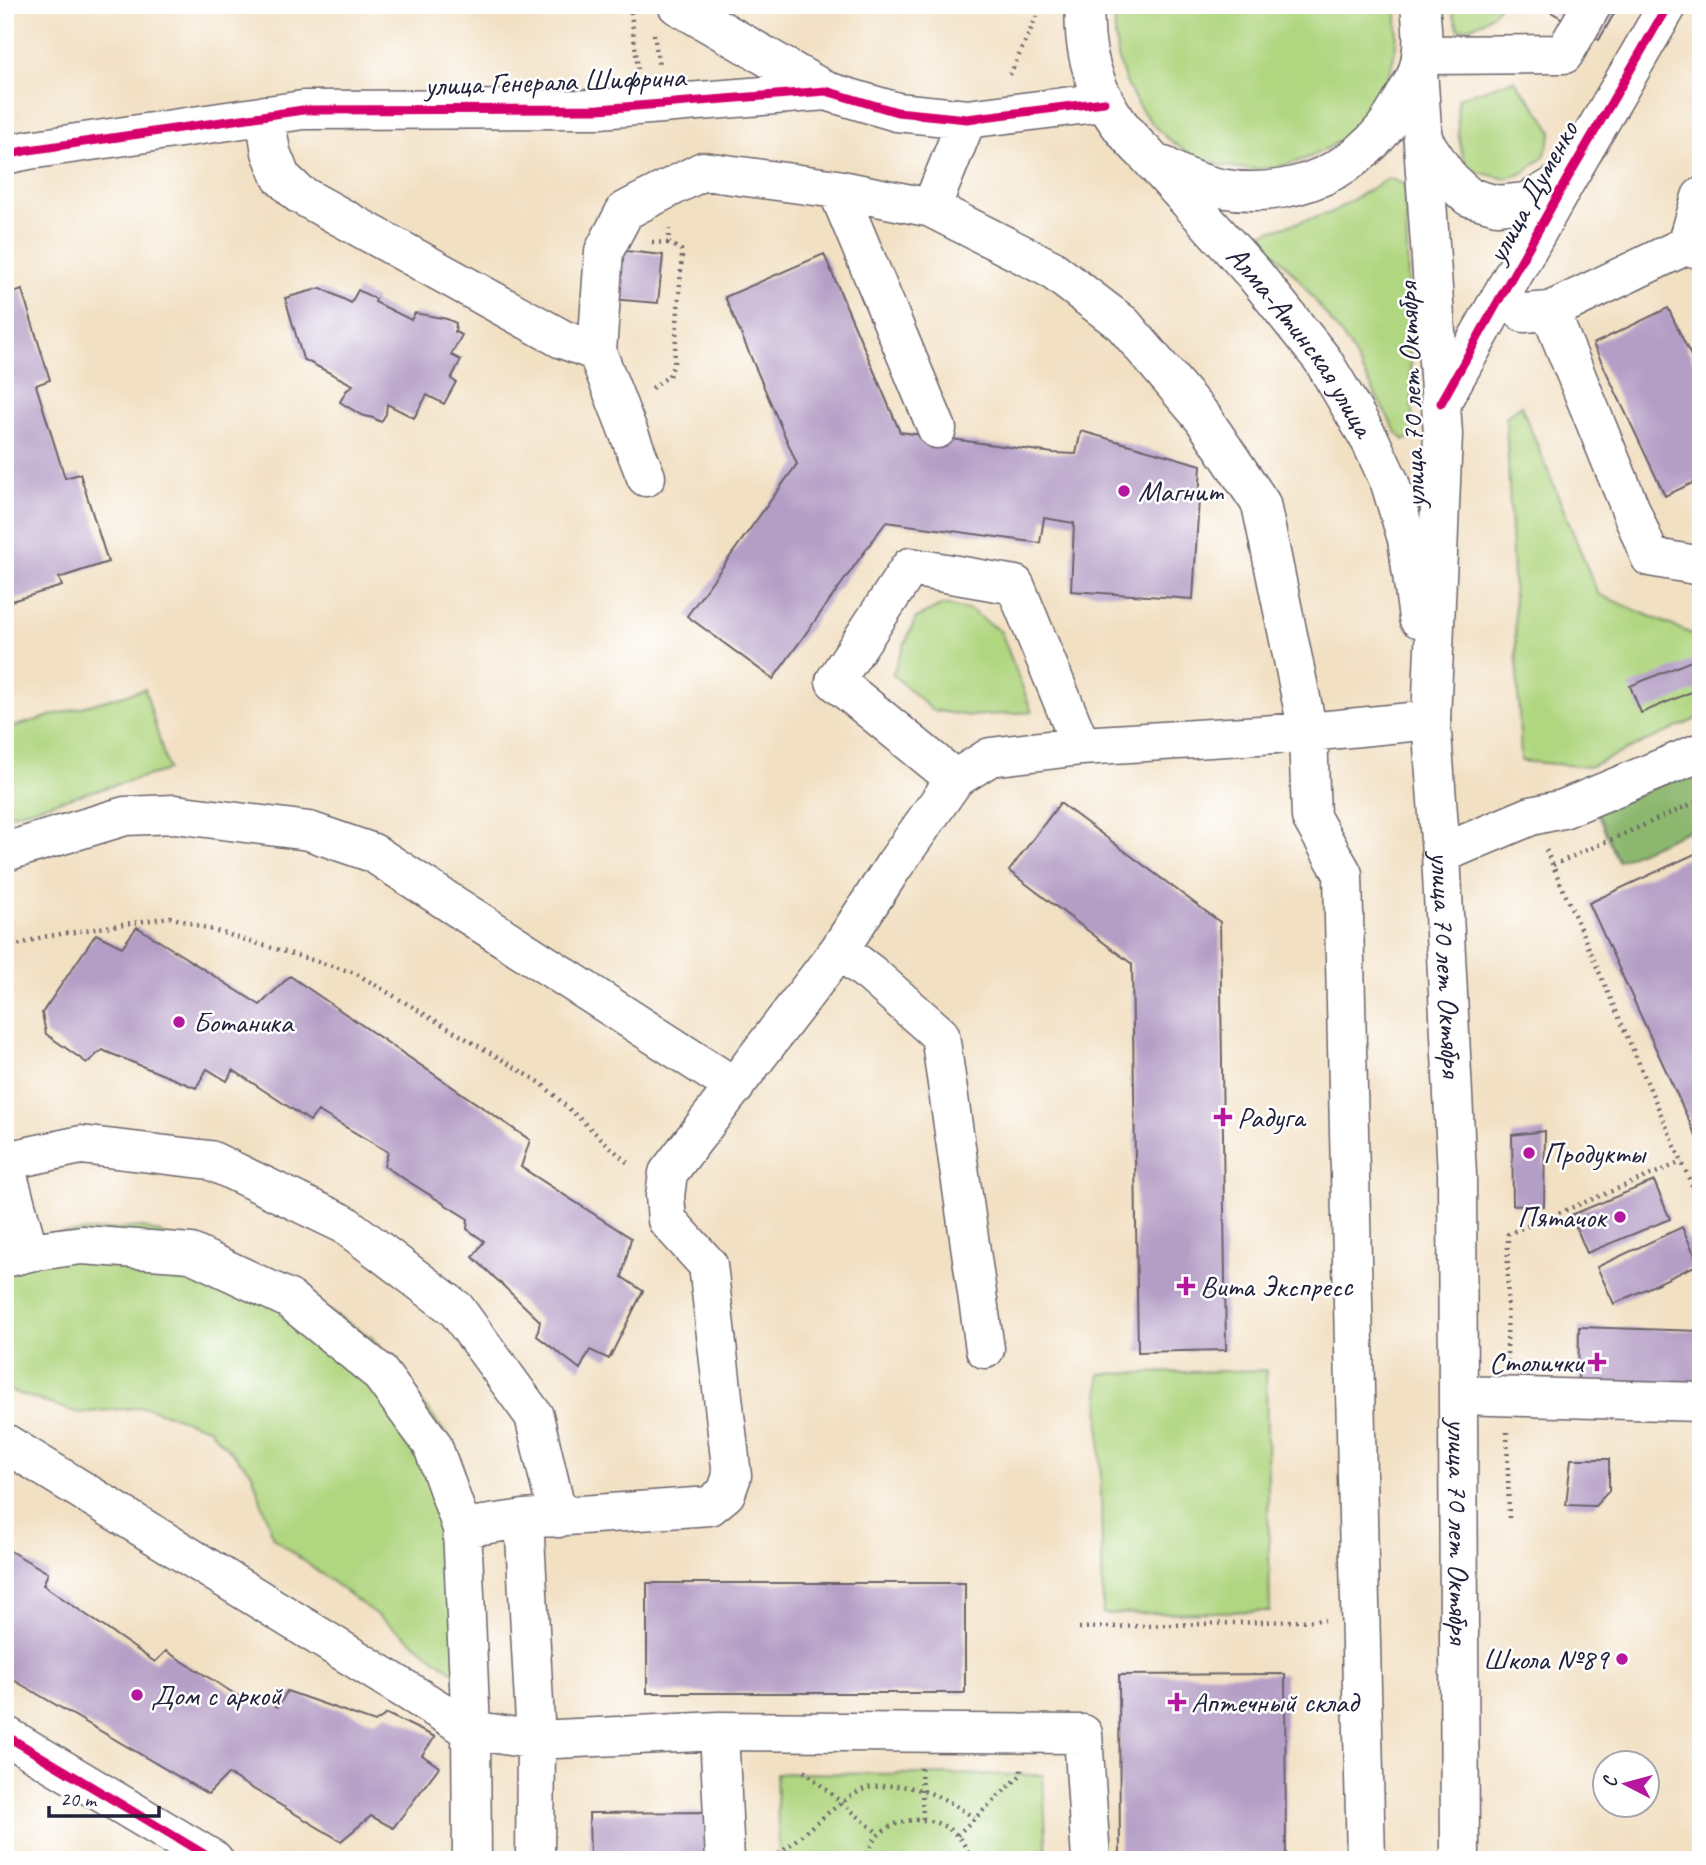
<svg xmlns="http://www.w3.org/2000/svg" width="1706" height="1865" viewBox="0 0 1706 1865" font-family="Caveat,sans-serif">
<rect width="100%" height="100%" fill="#fff"/>
<filter id="ink" filterUnits="userSpaceOnUse"><feTurbulence type="fractalNoise" baseFrequency=".0143" numOctaves="2"/><feDisplacementMap in="SourceGraphic" scale="14" xChannelSelector="R" yChannelSelector="G"/><feConvolveMatrix kernelMatrix="1 2 1 2 8 2 1 2 1" color-interpolation-filters="sRGB"/></filter>
<filter id="wash" filterUnits="userSpaceOnUse"><feTurbulence type="fractalNoise" baseFrequency=".00686" numOctaves="4" result="noise"/><feDisplacementMap in="SourceGraphic" scale="28" xChannelSelector="R" yChannelSelector="G"/><feGaussianBlur stdDeviation="1.57" result="paint"/><feColorMatrix in="noise" values="0 0 0 0 0 0 0 0 0 0 0 0 0 0 0 0 0 1.4 0 .05"/><feComposite in="paint" operator="in"/></filter>
<g filter="url(#wash)">
<rect width="100%" height="100%" fill="#f2e0c3"/>
<path fill="#b0d680" stroke="#697c5e" stroke-width="2" d="M1116,5H1396C1414,160 1213,233 1134,98C1118,70 1112,37 1116,5Z
M1450,5H1499C1490,21 1475,26 1459,30Z
M1514,80L1543,116L1552,132L1544,157L1521,174L1506,179L1469,170C1457,148 1457,123 1458,98Z
M1389,178L1405,185L1413,438L1404,440L1396,432L1348,344L1298,278L1270,248L1263,233L1330,213Z
M1521,405L1598,594L1701,638V717L1589,767L1521,761L1506,417Z
M943,605L970,610L1001,632L1032,712L970,716L932,710L892,674L916,618Z
M145,689L168,770L5,816V729Z
M142,1227L263,1270L372,1338L446,1434L459,1676L273,1538L252,1473L208,1428L145,1407L78,1413L5,1389V1241L23,1236Z
M1266,1370L1270,1611L1103,1614L1099,1374Z
M776,1773L1043,1775L1047,1860H785L779,1854Z"/>
<path fill="#8cb76e" stroke="#576c54" stroke-width="2" d="M1701,767V825L1618,861L1597,813Z"/>
<g id="blocks">
<path fill="#b59ec6" d="M1539,5H1619L1599,40Z
M616,250L663,255L658,303L611,299Z
M824,254L900,432L1053,453L1076,454L1081,431L1201,465L1193,599L1071,591L1074,523L1044,518L1040,543L886,522L773,679L687,616L797,464L725,297Z
M321,288L351,303L358,290L376,299L375,302L411,320L415,313L447,319L456,323L455,332L462,335L451,355L461,360L451,379L456,382L444,404L427,395L414,418L387,404L386,414L381,422L373,418L361,415L340,402L346,391L353,385L303,359L285,298Z
M22,290L50,380L36,385L65,478L80,474L108,562L59,578L62,586L5,603V296Z
M1668,308L1701,377V479L1665,496L1593,344Z
M1701,657V688L1641,713L1630,686Z
M1060,803L1220,922L1226,1350L1138,1352L1132,964L1009,871Z
M1701,851V1147L1589,903Z
M137,927L260,1005L290,976L530,1140L521,1167L631,1238L622,1277L643,1291L609,1359L590,1350L580,1369L537,1336L540,1321L473,1257L484,1241L467,1229L468,1219L384,1166L388,1152L318,1111L310,1121L233,1070L227,1081L207,1069L196,1088L102,1050L87,1063L46,1034L42,1013L96,934L122,947Z
M1545,1131L1544,1206L1513,1205L1512,1135Z
M1654,1181L1670,1219L1587,1253L1571,1215Z
M1682,1227L1699,1264L1614,1304L1597,1267Z
M1579,1327L1700,1331L1699,1387L1578,1384Z
M1571,1459H1609V1491L1595,1506L1566,1505Z
M5,1548L48,1573L43,1585L155,1662L166,1651L251,1704L259,1698L278,1707L287,1691L375,1722L387,1714L435,1737L422,1755L439,1767L393,1828L371,1816L341,1841L228,1774L208,1794L5,1675Z
M647,1583H965V1693H647Z
M1285,1674L1286,1860H1120L1119,1675Z
M706,1812V1860H590L589,1813Z"/>
</g>
</g>
<g filter="url(#ink)">
<use href="#blocks" fill-opacity="0" stroke="#6b646b" stroke-width="2"/>
<g fill="none" stroke-linecap="round" stroke-linejoin="round">
<defs>
<path id="minor" d="M677,5L826,91
M1421,55L1564,54L1592,5
M265,115L271,152L281,177L299,194L562,339L597,352
M1423,140L1450,180L1469,197L1497,205L1527,202L1567,179
M5,155L29,150L303,110L599,109L826,91L897,112L967,119L1104,102
M837,189L937,429
M931,208L967,119
M1687,245L1701,197
M1550,311L1650,557L1701,566
M1524,313L1550,311L1687,245L1701,250
M1441,403L1567,179L1668,5
M646,477L597,352L604,251L625,211L640,203L703,171L837,189L931,208L1051,269L1123,324L1203,418L1261,504L1308,732L1311,817L1343,874L1366,1860
M955,779L835,681L910,567L1015,585L1081,746
M5,852L125,816L175,814L309,831L373,853L735,1087
M1441,854L1531,816L1563,809L1701,752
M839,950L871,974L940,1035L985,1349
M5,1161L81,1145L210,1160L344,1224L456,1309L534,1416L558,1518
M5,1165L29,1252
M5,1258L29,1252L82,1245L191,1253L289,1299L379,1372L432,1444L462,1528L471,1730L472,1860
M1459,1395L1701,1402
M5,1443L471,1730L536,1740L719,1731L1083,1734L1091,1860
M524,1519L536,1740L535,1860
M462,1528L524,1519L710,1506L726,1493L732,1476L708,1265L667,1220L665,1196L668,1173L839,950L893,867L955,779L990,757L1081,746L1308,732L1431,720
M719,1731L725,1860
M5,1735L214,1860"/>
<g id="major">
<path id="s1" d="M1085,5C1081,63 1103,114 1145,153L1255,275L1322,359L1340,389L1371,442L1390,483L1407,539L1418,618"/>
<path id="s2" d="M1418,70L1443,434L1431,720L1441,854L1457,1175L1460,1860"/>
<path d="M1164,166C1235,210 1330,195 1383,130C1392,119 1399,106 1406,94C1410,86 1416,78 1418,70C1425,50 1422,25 1420,5"/>
</g>
</defs>
<use href="#minor" stroke="#6b646b" stroke-width="41"/>
<use href="#major" stroke="#6b646b" stroke-width="41"/>
<path stroke="#6b646b" stroke-width="4.5" stroke-dasharray="2 5" stroke-linecap="butt" d="M630,5L638,69
M654,34L659,67
M1010,75L1042,5
M652,242L669,243
M652,388L669,376L674,364L682,256L681,250L669,243V229
M1546,850L1701,1206
M1553,865L1701,800
M5,949L42,937L170,917L355,973L541,1083L630,1165
M1507,1361L1508,1234L1682,1162
M1507,1432L1509,1518
M1079,1628L1325,1620
M921,1768L923,1819
M804,1771L879,1834
M957,1835L1021,1775V1769
M779,1854C804,1834 837,1802 864,1789C871,1786 879,1787 885,1786C920,1784 947,1799 974,1818
M865,1860C876,1807 958,1806 970,1860
M1694,1860L1701,1831"/>
<use href="#minor" stroke="#fff" stroke-width="38"/>
<use href="#major" stroke="#fff" stroke-width="38"/>
<defs>
<path id="cycleway" d="M5,155L29,150L303,110L599,109L826,91L897,112L967,119L1104,102
M1441,403L1567,179L1668,5
M5,1735L214,1860"/>
</defs>
<use href="#cycleway" stroke="#fff" stroke-width="13"/>
<use href="#cycleway" stroke="#d6006c" stroke-width="9"/>
</g>
</g>
<g fill="#b5179e" stroke="#fff" stroke-width="2.5">
<circle cx="1124" cy="491" r="7"/>
<circle cx="179" cy="1022" r="7"/>
<path d="M1219.5 1106.5h7v7h7v7h-7v7h-7v-7h-7v-7h7z"/>
<circle cx="1529" cy="1153" r="7"/>
<circle cx="1620" cy="1217" r="7"/>
<path d="M1182.5 1275.5h7v7h7v7h-7v7h-7v-7h-7v-7h7z"/>
<path d="M1593.5 1351.5h7v7h7v7h-7v7h-7v-7h-7v-7h7z"/>
<circle cx="1622" cy="1659" r="7"/>
<circle cx="137" cy="1695" r="7"/>
<path d="M1173.5 1691.5h7v7h7v7h-7v7h-7v-7h-7v-7h7z"/>
</g>
<g text-anchor="middle" dominant-baseline="central" stroke-width="5" stroke-linejoin="round" paint-order="stroke">
<g font-size="30" fill="#22223b" stroke="#fff">
<text transform="translate(555 81) rotate(-2)">улица Генерала Шифрина</text>
<text transform="translate(1532 192) rotate(-61)">улица Думенко</text>
<text stroke="none"><textPath href="#s1" startOffset="410">Алма-Атинская улица</textPath></text>
<text transform="translate(1411 395) rotate(-92)">улица 70 лет Октября</text>
<text stroke="none"><textPath href="#s2" startOffset="896">улица 70 лет Октября</textPath></text>
<text stroke="none"><textPath href="#s2" startOffset="1463">улица 70 лет Октября</textPath></text>
</g>
<g font-size="30" fill="#22223b" stroke="#fff" text-anchor="start">
<text x="1138" y="491">Магнит</text>
<text x="193" y="1022">Ботаника</text>
<text x="1237" y="1117">Радуга</text>
<text x="1543" y="1153">Продукты</text>
<text x="1606" y="1217" text-anchor="end">Пятачок</text>
<text x="1200" y="1286">Вита Экспресс</text>
<text x="1583" y="1362" text-anchor="end">Столички</text>
<text x="1608" y="1659" text-anchor="end">Школа №89</text>
<text x="151" y="1695">Дом с аркой</text>
<text x="1191" y="1702">Аптечный склад</text>
</g>
</g>
<rect width="1706" height="1865" fill="none" stroke="#fff" stroke-width="28"/>
<g transform="translate(1626 1784) rotate(276)"><circle r="33" fill="#ffffff" stroke="#a7a7b1" stroke-width="2"/>
<path d="M0-5L12 26L0 18L-12 26Z" fill="#b5179e"/>
<text y="-10" font-size="19" font-weight="bold" text-anchor="middle" fill="#22223b">С</text>
</g>
<path d="M49 1806v10h110v-10" fill="none" stroke="#22223b" stroke-width="3.5"/>
<text x="60" y="1806" font-size="21" fill="#22223b" stroke="#ffffff" stroke-width="5" paint-order="stroke">20 m</text>
</svg>
